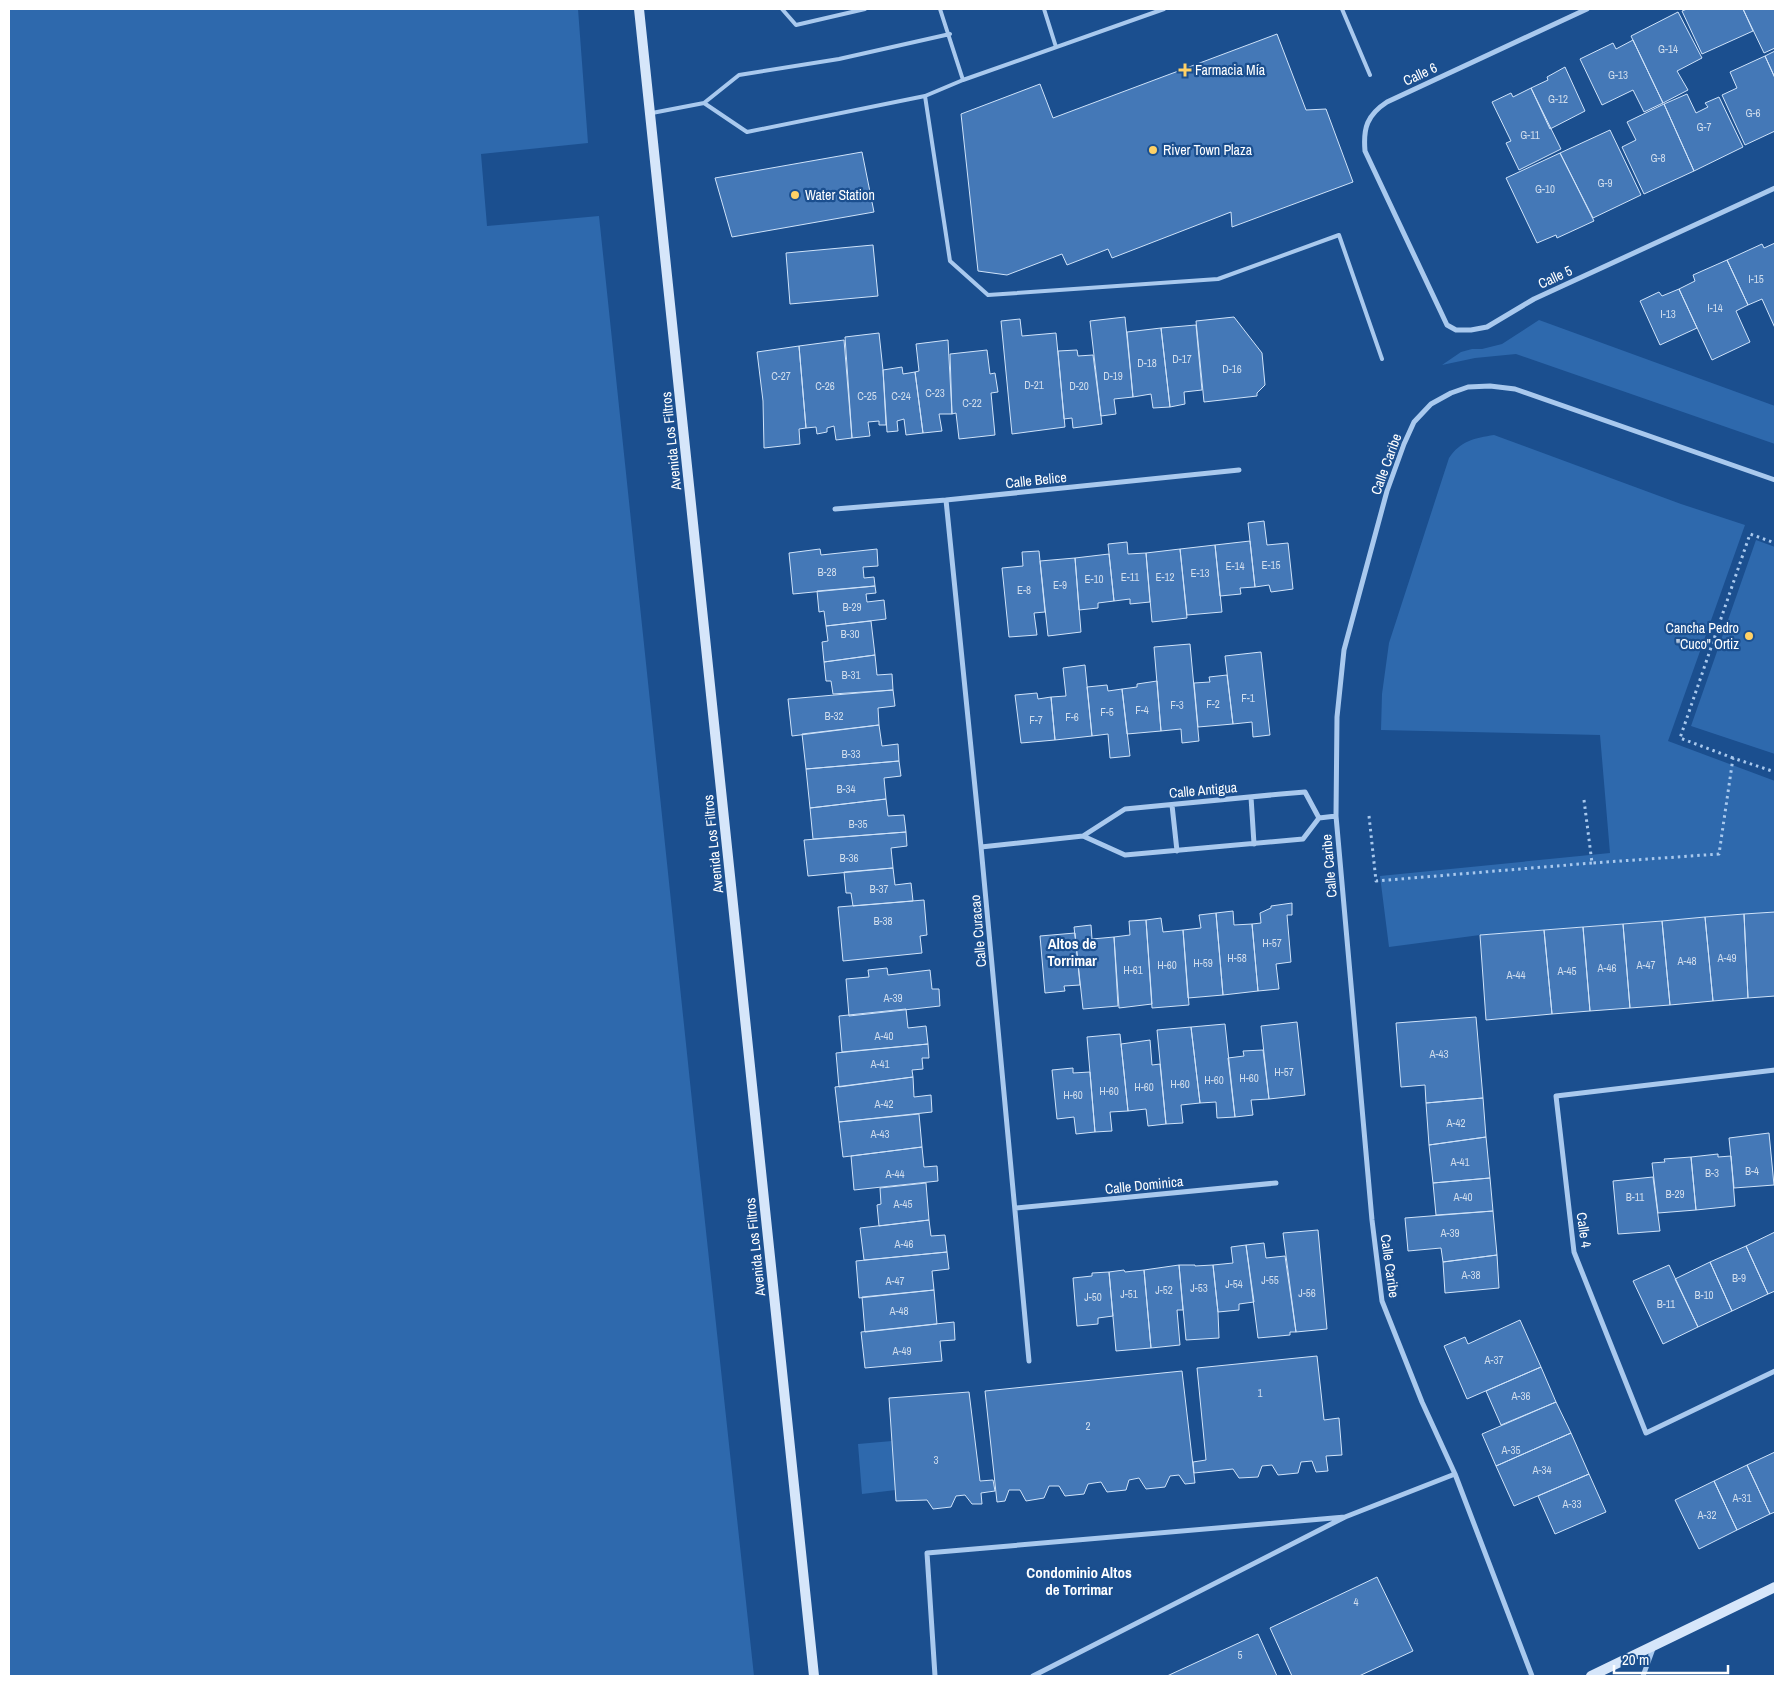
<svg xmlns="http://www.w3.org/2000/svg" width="1784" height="1685" viewBox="0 0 1784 1685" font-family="'Archivo Narrow',sans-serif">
<rect width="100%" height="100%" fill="#1b4f8f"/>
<path fill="#2e69ad" d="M9,9H578L588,143L481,154L487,226L599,216L694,1120L754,1676H9Z
M1539,320L1775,406V444L1516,354L1475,358L1442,365L1461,352L1472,349H1482L1502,344Z
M1494,435L1681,504L1745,525L1668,741L1775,781V912L1480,935L1389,947L1380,876L1610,853L1600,735L1381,730L1382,694L1389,643L1449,458C1460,441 1475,438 1494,435Z
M1756,540L1775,547V754L1691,726Z
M892,1441L896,1490L862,1494L858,1444Z"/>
<path fill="#4478b7" stroke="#cfe3fa" d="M1687,9H1743L1753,31L1702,54L1682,11Z
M1743,9H1775V48L1764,53Z
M1678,12L1702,58L1677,71L1688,90L1663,103L1631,36Z
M1277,34L1306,110L1326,109L1353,182L1232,227L1231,212L1112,258L1108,249L1067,265L1062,254L1007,275L978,271L961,114L1040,84L1053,118Z
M1633,40L1663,103L1644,112L1633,90L1602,105L1580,59L1613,43L1616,49Z
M1775,51V78L1765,56Z
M1765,56L1775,78V131L1745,145L1722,95L1737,88L1730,72Z
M1565,67L1585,111L1550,129L1531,88L1548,80L1547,77Z
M1531,88L1561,149L1519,170L1506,143L1511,141L1492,102L1511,93L1513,97Z
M1687,94L1696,113L1708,107L1705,103L1719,97L1743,147L1694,171L1664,104Z
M1664,104L1694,171L1644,194L1622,147L1636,140L1627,122Z
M1610,130L1641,195L1593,218L1560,153Z
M862,152L874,212L732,237L715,178Z
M1560,153L1594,221L1557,238L1556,235L1537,243L1506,178Z
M1775,243V328L1762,299L1748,305L1727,260L1762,244L1764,248Z
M873,245L878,296L790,304L786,253Z
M1727,260L1748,305L1736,311L1750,342L1712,360L1679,289L1695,281L1693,275Z
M1679,289L1697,328L1660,345L1640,301L1659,292L1662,296Z
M1125,317L1133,397L1114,399L1116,414L1101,416L1090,321Z
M1234,317L1262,353L1265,385L1257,393V396L1204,402L1196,321Z
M1020,319L1022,336L1056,333L1065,427L1012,434L1001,321Z
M1196,325L1202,390L1184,392L1185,404L1170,407L1161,328Z
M1161,328L1170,407L1153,408L1151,394L1133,397L1127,332Z
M879,333L883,370L886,425H879V421L868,422L870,436L852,438L845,337Z
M844,340L852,438L836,440L834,426L827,428V432L817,434L816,427L806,428L799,346Z
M948,340L952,414H939L942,431L923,433L915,372L919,371L916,344Z
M799,346L806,428L799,429L800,444L764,448L763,401L757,352Z
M987,350L990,374L995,373L998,392L991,393L995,435L959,439L956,413L952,414L950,354Z
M1077,350L1078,356L1093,355L1102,424L1073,428L1072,418L1064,419L1058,351Z
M902,367L903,374L915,372L923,433L906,435L904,419L897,421L898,431L887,432L883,370Z
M1264,521L1267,545L1288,543L1293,589L1271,592L1269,585L1255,587L1248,523Z
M1250,541L1255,587L1240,588L1241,594L1220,596L1215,545Z
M1127,542L1128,554L1146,553L1150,602L1130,604V599L1114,601L1108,544Z
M1215,545L1222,612L1187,615L1180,549Z
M820,549L821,555L877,549L878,566L863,567L864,578L874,577L875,586L793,594L789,553Z
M1180,549L1187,618L1152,622L1146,553Z
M1039,551L1045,612L1034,613L1037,635L1009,637L1002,568L1023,566L1022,552Z
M1109,554L1114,601L1098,603V608L1079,610L1075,558Z
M1075,558L1081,632L1048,636L1040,561Z
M875,586L876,593L866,594L867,602L884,600L886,619L826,626L824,611L819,612L817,591Z
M871,621L875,655L824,662L822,642L828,641L826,626Z
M1190,644L1199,741L1182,743L1181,729L1161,731L1154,647Z
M1261,652L1270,735L1253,737L1252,722L1233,724L1225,656Z
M875,655L877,675L892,674L893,690L833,694L831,681H826L824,662Z
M1085,665L1092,736L1055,740L1051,697L1066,696L1063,668Z
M1227,675L1233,724L1198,727L1194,683L1210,682L1209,677Z
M1157,681L1161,731L1127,734L1122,689L1137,687V684Z
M1107,685L1108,691L1122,689L1130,756L1110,758L1108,734L1092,736L1087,687Z
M893,690L895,706L878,708L879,725L792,736L788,699Z
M1037,693L1038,699L1051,697L1055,740L1021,743L1015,695Z
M879,725L882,746L898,744L899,761L806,769L802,734Z
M899,761L901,776L884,778L886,799L810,808L806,769Z
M886,799L888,816L904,815L906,832L813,839L810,808Z
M906,832L907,846L891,848L893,868L808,876L804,840Z
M893,868L895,885L911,883L913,901L853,906L851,893H846L844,872Z
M924,900L927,935L920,936L922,953L843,961L838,907Z
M1292,903V915H1287L1291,962L1276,964L1279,989L1258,991L1252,924L1261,923L1260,913L1271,908V906Z
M1233,911L1234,925L1252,924L1258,991L1223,995L1216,913Z
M1775,912V996L1748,998L1744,914Z
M1216,913L1223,995L1188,998L1183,930L1201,928L1199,915Z
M1744,914L1748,998L1713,1001L1705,917Z
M1705,917L1713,1001L1670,1005L1662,921Z
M1161,918L1163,932L1183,930L1189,1005L1152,1008L1146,920Z
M1146,920L1152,1004L1119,1008L1114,937L1130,935L1129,921Z
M1662,921L1670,1005L1630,1008L1623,924Z
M1623,924L1630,1008L1590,1011L1583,927Z
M1091,925L1092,939L1114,937L1118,1006L1083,1009L1074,927Z
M1583,927L1590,1011L1552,1014L1544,930Z
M1544,930L1552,1014L1486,1020L1480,935Z
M1075,933L1080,985L1064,986L1065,991L1045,993L1040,936Z
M887,968L888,975L930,970L932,989H939L940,1006L849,1016L846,979L869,977L868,970Z
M906,1009L908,1028L926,1026L928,1044L842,1052L839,1016Z
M1476,1017L1483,1098L1426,1103L1425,1085L1401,1087L1396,1023Z
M1297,1022L1305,1095L1269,1099L1261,1026Z
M1225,1024L1235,1117L1217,1118L1216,1102L1200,1103L1191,1027Z
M1191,1027L1200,1103L1181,1105L1183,1123L1166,1124L1157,1030Z
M1120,1034L1128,1111L1110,1112L1112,1131L1095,1132L1087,1037Z
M1150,1040L1152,1065L1160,1064L1166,1124L1148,1126L1146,1109L1128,1111L1121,1044Z
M928,1044L929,1058H922L923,1069L912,1070L913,1077L839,1087L836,1053Z
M1263,1050L1269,1099L1251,1100L1253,1115L1235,1117L1228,1058L1244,1056L1243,1051Z
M1073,1068V1073L1090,1072L1095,1132L1076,1134L1074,1117L1057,1119L1052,1070Z
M913,1077L914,1097L931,1095L932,1112L839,1122L835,1087Z
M1483,1098L1486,1137L1429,1145L1426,1103Z
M919,1114L922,1147L843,1157L839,1122Z
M1769,1133L1774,1185L1734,1188L1729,1138Z
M1486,1137L1490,1178L1433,1183L1429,1145Z
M922,1147L924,1167L937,1166L938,1181L854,1190L851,1156Z
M1718,1154V1157L1731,1156L1735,1206L1696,1210L1691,1157Z
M1691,1157L1696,1210L1658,1213L1652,1163L1665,1162L1664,1159Z
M1653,1177L1660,1231L1618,1234L1613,1181Z
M1490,1178L1493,1211L1436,1215L1433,1183Z
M926,1183L929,1220L879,1226L877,1205L881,1204L880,1188Z
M1493,1211L1497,1255L1443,1262L1441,1248L1408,1251L1405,1218Z
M929,1220L931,1236L945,1235L947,1252L864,1260L860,1228Z
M1318,1230L1327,1329L1296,1332L1283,1233Z
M1775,1232V1291L1768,1294L1746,1246Z
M1264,1243L1266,1258L1285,1256L1296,1332H1290V1335L1258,1338L1246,1245Z
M1246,1245L1254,1302L1239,1304V1310L1218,1312L1213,1265L1233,1263L1231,1247Z
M1746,1246L1768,1294L1732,1311L1710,1262Z
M947,1252L949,1269L932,1271L934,1290L859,1298L856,1261Z
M1497,1255L1499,1288L1445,1293L1443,1262Z
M1710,1262L1732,1311L1698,1327L1675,1279Z
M1179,1265L1183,1310H1177L1180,1345L1151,1348L1144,1270Z
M1179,1265H1195V1266L1213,1265L1218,1312L1219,1338L1186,1340Z
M1669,1265L1698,1327L1663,1344L1633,1281Z
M1124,1270L1125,1272L1144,1270L1151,1348L1116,1351L1109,1272Z
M1109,1272L1113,1316L1098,1318V1324L1077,1326L1073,1278L1092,1276V1273Z
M934,1290L937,1324L865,1332L862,1297Z
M1520,1320L1541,1367L1467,1399L1444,1346L1465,1337L1468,1344Z
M954,1322L955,1340L940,1341L942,1361L865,1368L861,1332Z
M1317,1356L1324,1420L1339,1418L1342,1455L1326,1456L1328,1471L1316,1472L1312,1461L1301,1462L1298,1473L1278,1475L1272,1465L1262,1466L1258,1477L1239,1478L1233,1469L1194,1473L1193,1462L1206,1460L1197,1368Z
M1541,1367L1556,1402L1501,1425L1486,1391Z
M1182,1371L1195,1483L1185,1484L1179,1475L1170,1476L1165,1487L1146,1489L1139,1478L1129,1480L1126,1490L1107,1492L1101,1482L1094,1483L1088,1484L1084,1494L1065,1496L1059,1486H1049L1044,1498L1026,1501L1020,1490H1009L1005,1501L997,1502L985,1391Z
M969,1392L980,1481L993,1480L995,1491L981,1493L982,1504H972L965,1495L956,1496L951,1507L933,1509L927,1500L896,1501L889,1398Z
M1556,1402L1571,1433L1496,1466L1482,1434Z
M1571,1433L1589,1474L1514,1506L1496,1466Z
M1775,1452V1512L1770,1514L1747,1465Z
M1747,1465L1770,1514L1737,1530L1714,1481Z
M1589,1474L1606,1512L1555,1534L1538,1496Z
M1714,1481L1737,1530L1699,1549L1675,1500Z
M1377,1577L1413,1651L1359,1676H1292L1270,1628Z
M1258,1634L1277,1676H1166H1167Z"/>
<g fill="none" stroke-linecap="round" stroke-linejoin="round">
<path stroke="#a9c9ee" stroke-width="3" stroke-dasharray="2.5 4" stroke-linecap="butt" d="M1733,758L1680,738L1750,534L1775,543
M1584,800L1592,863L1719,854L1733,758L1775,772
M1369,816L1376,881L1592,863"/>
<path stroke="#a9c9ee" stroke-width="4" d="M782,9L796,25L865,9
M940,9L963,80
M1044,9L1056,47
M1342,9L1370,75
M925,96L950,261L988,295L1218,279L1339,235L1382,359
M704,103L747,132L925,96L963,80L1164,9
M652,113L704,103L739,75L839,59L950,34"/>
<path stroke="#a9c9ee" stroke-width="5" d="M1587,9L1387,102C1367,115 1363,128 1365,151L1447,325L1456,330H1471L1487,327L1534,299L1775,188
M946,500L981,847L1029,1361
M835,509L946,500L1239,470
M1251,797L1254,844
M1172,805L1177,851
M1083,836L1125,855L1303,839L1319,818L1336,816
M981,847L1083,836L1125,809L1281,794L1305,792L1319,818
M1775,1070L1556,1096L1574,1252L1646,1433L1775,1371
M1015,1208L1276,1183
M935,1676L927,1553L1345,1517
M1033,1676L1345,1517L1455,1474
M1532,1676L1455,1474L1422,1402L1382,1301L1372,1220L1336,816L1337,717L1344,650L1387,491L1404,444L1414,422L1431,404L1451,393L1468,387L1490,386L1515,389L1775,480
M1643,1676L1654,1646"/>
<path stroke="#d6e6fa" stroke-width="10" d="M639,9L814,1676
M1591,1676L1775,1587"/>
</g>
<g fill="#ffd166" stroke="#1b4f8f" stroke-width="2">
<path d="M1182.5 62.5h5v5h5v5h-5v5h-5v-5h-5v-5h5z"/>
<circle cx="1153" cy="150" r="5"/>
<circle cx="795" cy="195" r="5"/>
<circle cx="1749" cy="636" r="5"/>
</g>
<g text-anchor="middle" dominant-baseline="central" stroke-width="4.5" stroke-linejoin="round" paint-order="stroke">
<g font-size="11" fill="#d0dded">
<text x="1668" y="49">G-14</text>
<text x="1618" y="75">G-13</text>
<text x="1558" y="99">G-12</text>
<text x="1753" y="113">G-6</text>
<text x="1704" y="127">G-7</text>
<text x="1530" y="135">G-11</text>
<text x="1658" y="158">G-8</text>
<text x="1605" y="183">G-9</text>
<text x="1545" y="189">G-10</text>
<text x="1756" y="279">I-15</text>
<text x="1715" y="308">I-14</text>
<text x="1668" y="314">I-13</text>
<text x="1182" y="359">D-17</text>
<text x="1147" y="363">D-18</text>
<text x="1232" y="369">D-16</text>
<text x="781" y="376">C-27</text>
<text x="1113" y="376">D-19</text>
<text x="1034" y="385">D-21</text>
<text x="825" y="386">C-26</text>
<text x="1079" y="386">D-20</text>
<text x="935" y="393">C-23</text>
<text x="867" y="396">C-25</text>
<text x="901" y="396">C-24</text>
<text x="972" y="403">C-22</text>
<text x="1271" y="565">E-15</text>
<text x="1235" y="566">E-14</text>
<text x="827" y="572">B-28</text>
<text x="1200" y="573">E-13</text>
<text x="1130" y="577">E-11</text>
<text x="1165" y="577">E-12</text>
<text x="1094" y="579">E-10</text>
<text x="1060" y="585">E-9</text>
<text x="1024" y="590">E-8</text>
<text x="852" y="607">B-29</text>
<text x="850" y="634">B-30</text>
<text x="851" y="675">B-31</text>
<text x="1248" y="698">F-1</text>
<text x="1213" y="704">F-2</text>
<text x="1177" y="705">F-3</text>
<text x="1142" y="710">F-4</text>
<text x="1107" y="712">F-5</text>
<text x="834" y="716">B-32</text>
<text x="1072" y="717">F-6</text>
<text x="1036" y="720">F-7</text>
<text x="851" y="754">B-33</text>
<text x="846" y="789">B-34</text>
<text x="858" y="824">B-35</text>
<text x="849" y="858">B-36</text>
<text x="879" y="889">B-37</text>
<text x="883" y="921">B-38</text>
<text x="1272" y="943">H-57</text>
<text x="1237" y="958">H-58</text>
<text x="1727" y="958">A-49</text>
<text x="1687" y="961">A-48</text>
<text x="1203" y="963">H-59</text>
<text x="1167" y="965">H-60</text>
<text x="1646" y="965">A-47</text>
<text x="1607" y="968">A-46</text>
<text x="1133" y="970">H-61</text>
<text x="1567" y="971">A-45</text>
<text x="1516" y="975">A-44</text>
<text x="893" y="998">A-39</text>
<text x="884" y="1036">A-40</text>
<text x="1439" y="1054">A-43</text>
<text x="880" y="1064">A-41</text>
<text x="1284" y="1072">H-57</text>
<text x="1249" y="1078">H-60</text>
<text x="1214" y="1080">H-60</text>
<text x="1180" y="1084">H-60</text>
<text x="1144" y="1087">H-60</text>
<text x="1109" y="1091">H-60</text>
<text x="1073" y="1095">H-60</text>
<text x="884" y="1104">A-42</text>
<text x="1456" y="1123">A-42</text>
<text x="880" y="1134">A-43</text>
<text x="1460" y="1162">A-41</text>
<text x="1752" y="1171">B-4</text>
<text x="1712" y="1173">B-3</text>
<text x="895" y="1174">A-44</text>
<text x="1675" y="1194">B-29</text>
<text x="1463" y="1197">A-40</text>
<text x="1635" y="1197">B-11</text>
<text x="903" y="1204">A-45</text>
<text x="1450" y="1233">A-39</text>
<text x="904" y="1244">A-46</text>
<text x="1471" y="1275">A-38</text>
<text x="1739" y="1278">B-9</text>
<text x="1270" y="1280">J-55</text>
<text x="895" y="1281">A-47</text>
<text x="1234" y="1284">J-54</text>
<text x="1199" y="1288">J-53</text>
<text x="1164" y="1290">J-52</text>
<text x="1307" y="1293">J-56</text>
<text x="1129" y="1294">J-51</text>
<text x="1704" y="1295">B-10</text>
<text x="1093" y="1297">J-50</text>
<text x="1666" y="1304">B-11</text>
<text x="899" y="1311">A-48</text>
<text x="902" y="1351">A-49</text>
<text x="1494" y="1360">A-37</text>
<text x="1260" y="1393">1</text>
<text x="1521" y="1396">A-36</text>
<text x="1088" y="1426">2</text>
<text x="1511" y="1450">A-35</text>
<text x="936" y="1460">3</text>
<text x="1542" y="1470">A-34</text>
<text x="1742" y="1498">A-31</text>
<text x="1572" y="1504">A-33</text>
<text x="1707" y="1515">A-32</text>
<text x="1356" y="1602">4</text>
<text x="1240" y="1655">5</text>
</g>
<g font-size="14" fill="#fff" stroke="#1b4f8f" text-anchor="start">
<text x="1195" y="70">Farmacia Mía</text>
<text x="1163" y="150">River Town Plaza</text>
<text x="805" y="195">Water Station</text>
<text x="1739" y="628" text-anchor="end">Cancha Pedro<tspan x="1739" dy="16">"Cuco" Ortiz</tspan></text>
</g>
<g font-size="14" fill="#fff" stroke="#1b4f8f">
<text transform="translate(1420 74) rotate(-25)">Calle 6</text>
<text transform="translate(1555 277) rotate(-25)">Calle 5</text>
<text transform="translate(671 441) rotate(-96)">Avenida Los Filtros</text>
<text transform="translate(1386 464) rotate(-70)">Calle Caribe</text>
<text transform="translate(1036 480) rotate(-6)">Calle Belice</text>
<text transform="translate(1203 790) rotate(-5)">Calle Antigua</text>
<text transform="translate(713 844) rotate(-96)">Avenida Los Filtros</text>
<text transform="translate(1329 866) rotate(-95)">Calle Caribe</text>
<text transform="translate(978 931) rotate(-95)">Calle Curacao</text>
<text transform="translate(1144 1185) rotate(-6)">Calle Dominica</text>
<text transform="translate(1584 1230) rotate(82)">Calle 4</text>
<text transform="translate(755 1247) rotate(-96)">Avenida Los Filtros</text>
<text transform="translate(1390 1266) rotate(82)">Calle Caribe</text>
</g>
<g font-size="15" font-weight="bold" fill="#fff" stroke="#1b4f8f">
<text x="1072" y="943">Altos de<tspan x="1072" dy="17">Torrimar</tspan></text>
<text x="1079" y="1572">Condominio Altos<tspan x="1079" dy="17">de Torrimar</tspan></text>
</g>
</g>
<rect width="1784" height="1685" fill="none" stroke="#ffffff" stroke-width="20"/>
<path d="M1614 1665v8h114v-8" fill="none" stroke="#ffffff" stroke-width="2.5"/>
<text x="1622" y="1665" font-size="15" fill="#ffffff" stroke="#1b4f8f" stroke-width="4" paint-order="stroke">20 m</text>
</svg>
